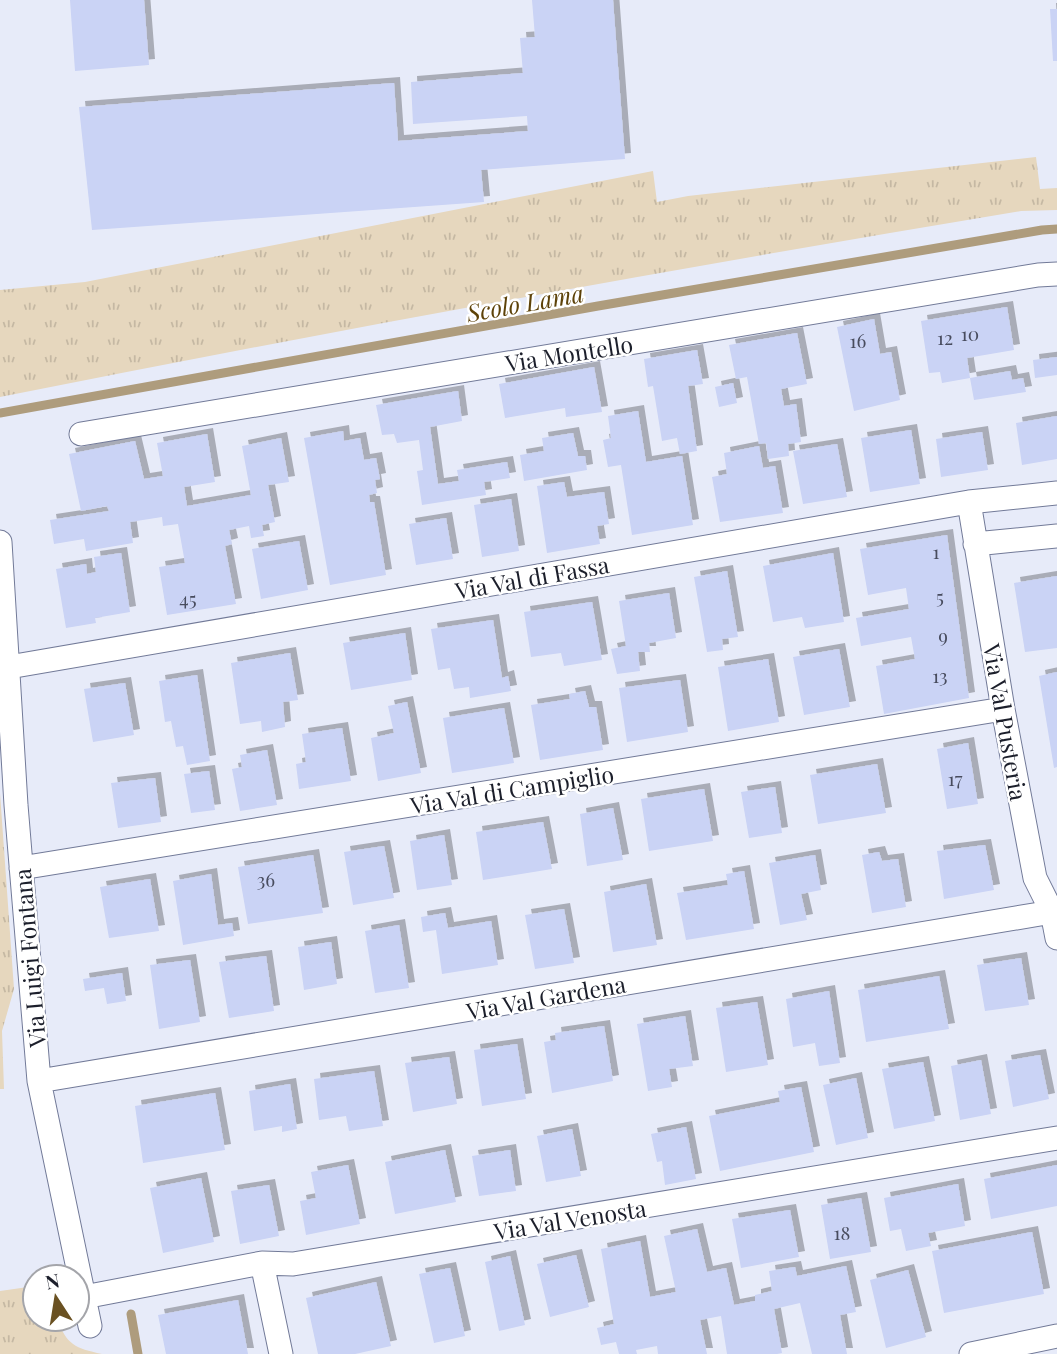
<svg xmlns="http://www.w3.org/2000/svg" width="1057" height="1354" viewBox="0 0 1057 1354" font-family="'Playfair Display',serif">
<defs>
<pattern id="grass-tufts" width="24" height="20" patternUnits="userSpaceOnUse" patternTransform="scale(1.75)"><rect width="24" height="20" fill="#e6d7be"/><path d="M3 7l-1-3M5 7V3M7 7l1-3M15 17l-1-3M17 17v-4M19 17l1-3" fill="none" stroke="#c5b8a3"/></pattern>
<filter id="shadow"><feDropShadow dx="6" dy="-6" stdDeviation="0" flood-color="#0004"/></filter>
</defs>
<rect width="100%" height="100%" fill="#e7ebf9"/>
<path fill="url(#grass-tufts)" d="M1036,157L1040,189L1057,188V210L1021,211C680,268 339,329 0,397V290L85,282L653,171L657,202L688,196Z
M0,793L14,989L2,1031L4,1089H0Z
M35,1286V1319H57C67,1345 75,1348 102,1354H0V1291Z"/>
<g fill="none" stroke-linecap="round" stroke-linejoin="round">
<path stroke="#ae9c7d" stroke-width="9" d="M0,413L598,306L1042,230L1057,229
M131,1314L138,1354"/>
</g>
<path fill="#cad3f5" filter="url(#shadow)" d="M70,0H144L149,65L75,71Z
M532,0H613L625,159L481,170L484,202L92,230L79,107L394,83L398,141L528,131L527,116L413,124L411,82L523,73L520,38L535,37Z
M1050,9H1057V61H1053Z
M1007,307L1014,350L967,358L970,378L942,383L940,372L929,373L921,321Z
M874,319L880,354L891,352L900,400L854,411L837,327Z
M797,333L807,384L781,389L784,406L796,404L801,442L788,444L789,456L768,459L766,443L759,444L747,377L736,379L729,345Z
M697,350L703,384L688,386L697,451L680,454L677,438L662,441L653,386L648,387L644,359Z
M1057,357V375L1035,378L1033,360Z
M594,367L602,412L566,417L565,408L505,418L499,384Z
M1010,371L1012,380L1023,378L1026,392L974,400L970,378Z
M733,383L737,403L719,407L715,387Z
M458,391L462,421L430,427L438,484L459,481L457,470L507,462L510,478L484,482L486,495L422,505L417,471L423,470L419,440L397,443L394,434L382,435L376,405Z
M638,411L646,462L682,456L693,525L632,535L621,465L608,467L603,440L611,438L608,416Z
M1057,416V459L1022,465L1016,423Z
M911,430L920,484L870,492L861,438Z
M343,431L344,441L360,438L364,460L376,458L380,479L375,480L377,493L369,495L370,502H374L386,575L330,585L304,438Z
M982,432L988,470L941,477L936,439Z
M573,433L578,456H585L587,470L524,481L520,455L544,451L542,438Z
M207,434L215,482L184,487L187,506L251,495L242,446L281,438L289,482L268,485L275,522L262,525L264,536L251,538L249,526L229,530L232,544L225,546L236,604L167,615L159,567L185,563L178,524L163,526L162,517L130,522L133,543L86,551L84,539L54,544L50,520L109,511L107,506L81,511L69,454L135,441L144,479L163,476L157,443Z
M837,444L847,497L803,504L793,451Z
M759,446L763,468L775,466L783,513L720,522L712,477L727,474L724,453Z
M564,482L567,497L604,492L609,524L597,526L600,544L547,553L537,486Z
M511,499L519,551L482,557L474,505Z
M446,518L453,559L416,565L409,524Z
M947,535L969,698L884,714L876,666L915,659L911,637L861,646L856,618L909,609L906,588L868,595L860,549Z
M299,541L308,590L261,599L252,549Z
M121,553L130,612L95,618L96,623L66,628L56,569L86,564L87,574L96,572L94,557Z
M833,553L844,622L805,628L802,617L773,622L763,566Z
M727,571L738,637L722,639L723,650L707,652L694,577Z
M1057,576V648L1025,652L1014,583Z
M669,593L676,638L649,643L650,652H638L640,671L617,674L611,649L626,646L619,601Z
M592,602L602,660L564,666L561,653L531,657L524,612Z
M493,620L502,678L508,676L511,691L470,698L469,687L454,689L450,668L438,670L431,629Z
M405,633L412,680L351,690L343,643Z
M839,649L850,707L804,715L793,657Z
M290,653L298,700L283,702L285,727L262,732L261,721L240,724L231,663Z
M768,659L779,722L728,731L718,667Z
M1057,672V767L1054,768L1039,676Z
M197,675L210,761L187,765L183,746L176,747L171,721L165,722L159,681Z
M680,680L688,732L627,742L619,688Z
M125,683L134,735L93,742L84,689Z
M585,691L589,707H596L603,750L540,760L531,705L570,699L569,694Z
M407,702L421,773L378,781L371,738L394,733L388,706Z
M504,708L514,763L452,773L443,718Z
M342,728L351,781L299,789L296,764L306,762L302,734Z
M968,743L978,804L947,809L937,749Z
M267,750L277,805L240,811L232,769L242,767L240,755Z
M877,764L886,813L818,824L810,775Z
M209,771L215,810L191,813L184,774Z
M155,778L161,822L118,828L111,783Z
M775,787L782,833L749,838L741,792Z
M704,789L713,841L649,851L641,799Z
M613,808L623,860L587,866L580,814Z
M543,822L552,869L483,880L476,832Z
M444,835L452,885L417,890L410,841Z
M985,845L994,890L944,899L937,851Z
M384,846L394,898L353,905L344,852Z
M879,852L882,861L898,859L906,907L872,913L862,855Z
M313,855L323,913L248,924L238,867Z
M815,855L821,890L801,894L807,920L780,925L769,863Z
M744,871L754,929L686,940L677,893L728,885L726,874Z
M211,874L218,925L232,923L234,936L183,945L173,881Z
M150,879L159,931L109,938L100,887Z
M646,884L657,945L613,952L604,892Z
M564,909L574,963L535,969L525,915Z
M445,913L448,928L491,921L498,965L442,974L436,930L423,932L421,917Z
M399,925L409,988L375,993L365,931Z
M331,942L337,984L304,990L298,947Z
M266,956L274,1011L229,1018L219,962Z
M1021,958L1029,1005L985,1011L977,965Z
M190,960L200,1022L159,1029L150,965Z
M122,973L126,1001L107,1004L104,988L85,991L83,979Z
M939,976L949,1029L866,1042L858,990Z
M829,991L840,1063L819,1066L815,1043L793,1047L786,999Z
M757,1002L768,1065L726,1072L716,1008Z
M685,1016L693,1066L669,1069L672,1087L648,1091L637,1024Z
M604,1026L613,1081L552,1093L544,1042L556,1040L555,1033Z
M517,1044L526,1099L482,1106L474,1050Z
M1040,1055L1049,1099L1013,1107L1005,1061Z
M449,1057L457,1104L413,1112L405,1063Z
M981,1060L991,1114L960,1120L951,1066Z
M923,1062L935,1121L894,1129L882,1069Z
M374,1071L383,1126L349,1131L346,1116L319,1120L314,1079Z
M856,1078L868,1138L836,1145L823,1085Z
M290,1084L297,1129L282,1132V1126L254,1131L249,1091Z
M801,1087L814,1152L720,1171L709,1116L780,1102L778,1091Z
M215,1093L225,1150L143,1163L135,1106Z
M686,1127L696,1179L665,1185L662,1161L657,1162L651,1134Z
M572,1129L581,1176L546,1182L537,1136Z
M445,1150L456,1202L395,1214L385,1162Z
M510,1150L516,1191L479,1196L472,1156Z
M348,1165L360,1224L306,1235L300,1201L316,1198L311,1172Z
M1057,1165V1206L991,1219L984,1179Z
M201,1178L214,1242L163,1253L150,1188Z
M958,1184L965,1226L928,1233L931,1246L906,1251L901,1229L890,1231L884,1198Z
M269,1185L279,1236L240,1244L231,1191Z
M861,1198L871,1252L830,1259L821,1205Z
M790,1210L799,1257L741,1268L732,1219Z
M697,1229L707,1272L726,1268L734,1305L755,1301V1295L772,1291L769,1271L795,1267L797,1276L846,1266L856,1312L840,1315L847,1354H812L800,1303L774,1309L782,1353L777,1354H727L721,1316L700,1320L707,1354H658L657,1346L636,1350L637,1354H619L616,1342L601,1345L597,1328L614,1324L601,1249L640,1241L650,1297L676,1292L664,1236Z
M1032,1232L1044,1294L944,1313L932,1251Z
M576,1255L589,1307L550,1317L537,1264Z
M510,1256L525,1325L499,1331L485,1262Z
M450,1268L465,1336L434,1343L419,1274Z
M908,1270L926,1337L886,1348L870,1280Z
M376,1282L391,1346L355,1354H318L306,1298Z
M238,1300L248,1354H166L158,1315Z"/>
<g fill="none" stroke-linecap="round" stroke-linejoin="round">
<defs>
<path id="street" d="M81,434L1038,275L1057,274
M969,502L1003,709L1035,878L1052,912L1057,938
M0,542L16,805L39,1081L90,1326
M975,544L1057,536
M9,667L969,502L1057,493
M21,868L1003,709
M39,1081L1052,912
M262,1263L281,1354
M84,1297L262,1263L293,1264L1057,1138
M971,1354L1057,1336"/>
</defs>
<use href="#street" stroke="#727a98" stroke-width="25"/>
<use href="#street" stroke="#fff" stroke-width="23"/>
</g>
<g text-anchor="middle" dominant-baseline="central" stroke-width="5" stroke-linejoin="round" paint-order="stroke">
<g font-size="19" fill="#484c5e">
<text x="970" y="333">10</text>
<text x="945" y="337">12</text>
<text x="858" y="340">16</text>
<text x="936" y="551">1</text>
<text x="940" y="596">5</text>
<text x="188" y="598">45</text>
<text x="943" y="635">9</text>
<text x="940" y="675">13</text>
<text x="955" y="778">17</text>
<text x="266" y="879">36</text>
<text x="842" y="1232">18</text>
</g>
<g font-size="23" fill="#1c1f2b" stroke="#fff">
<text transform="translate(569 353) rotate(-9)">Via Montello</text>
<text transform="translate(532 577) rotate(-10)">Via Val di Fassa</text>
<text transform="translate(1006 722) rotate(80)">Via Val Pusteria</text>
<text transform="translate(512 789) rotate(-9)">Via Val di Campiglio</text>
<text transform="translate(29 958) rotate(-95)">Via Luigi Fontana</text>
<text transform="translate(546 997) rotate(-10)">Via Val Gardena</text>
<text transform="translate(570 1219) rotate(-9)">Via Val Venosta</text>
</g>
<g font-size="24" font-style="italic" fill="#5d4209" stroke="#fff">
<text transform="translate(525 302) rotate(-10)">Scolo Lama</text>
</g>
</g>
<g transform="translate(56 1298) rotate(348)"><circle r="33" fill="#ffffff" stroke="#a4a5aa" stroke-width="2"/>
<path d="M0-5L12 26L0 18L-12 26Z" fill="#6a5122"/>
<text y="-10" font-size="19" font-weight="bold" text-anchor="middle" fill="#1c1f2b">N</text>
</g>
</svg>
